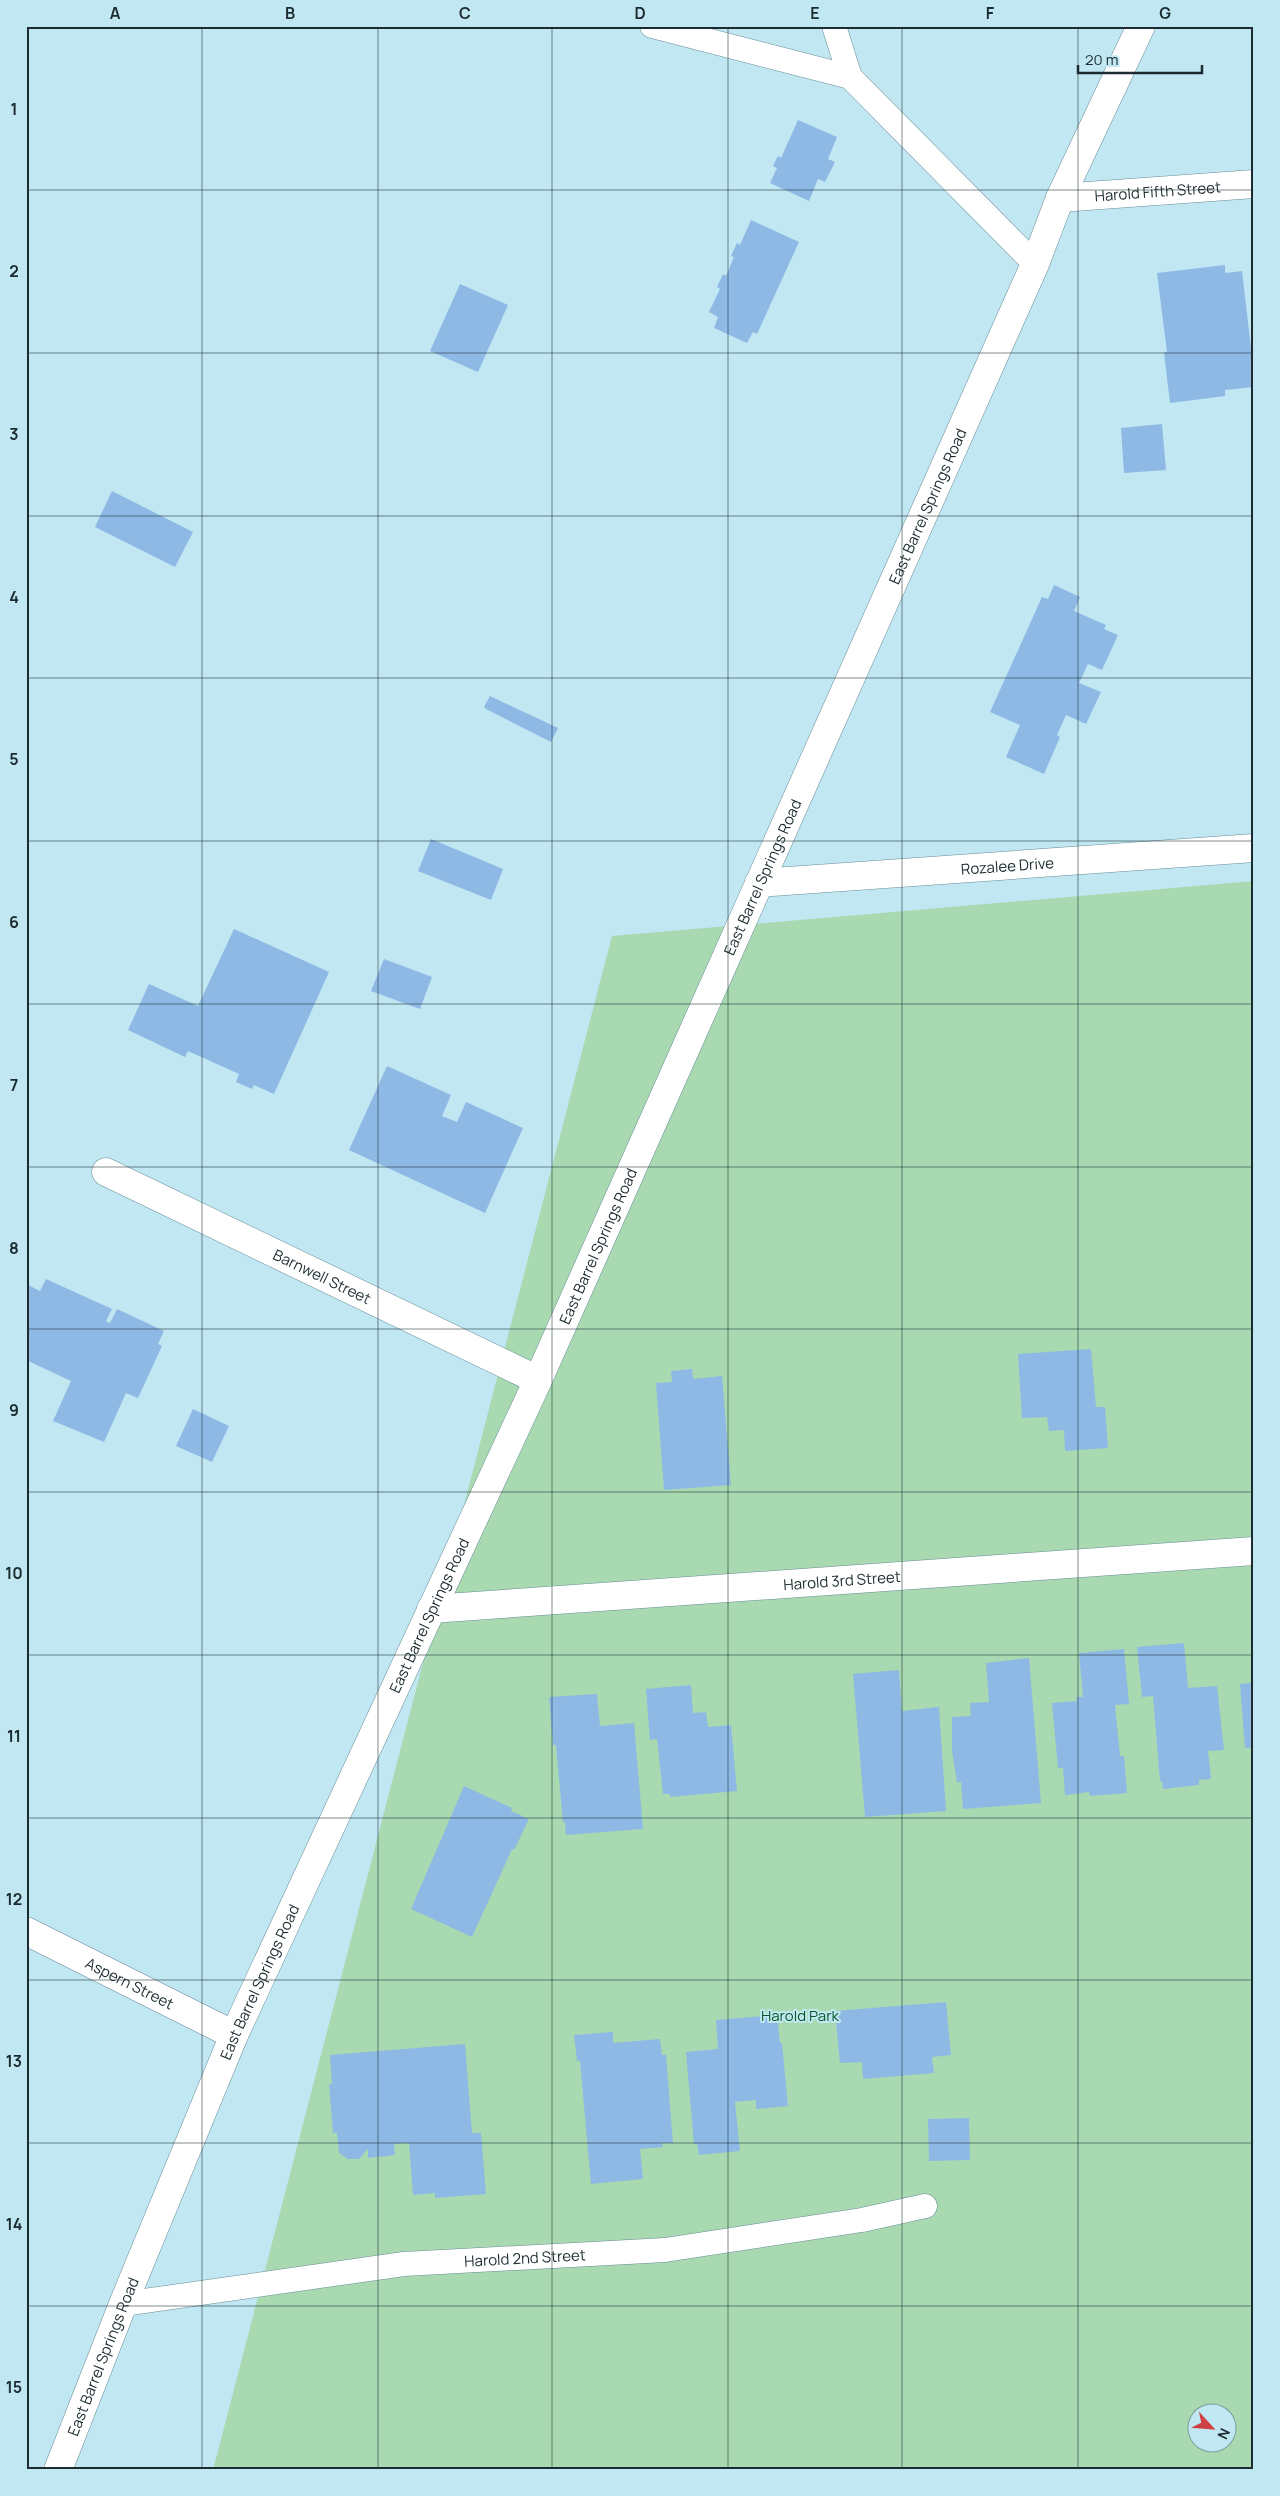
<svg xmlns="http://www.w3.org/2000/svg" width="1280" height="2496" viewBox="0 0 1280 2496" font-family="Manrope,sans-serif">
<rect width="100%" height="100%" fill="#c0e7f2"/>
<path fill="#a8d9b1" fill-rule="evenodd" d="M1254,881V2470H213L612,936ZM1198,2414H1228V2444H1198Z"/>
<path fill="#8eb9e5" d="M798,120L837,137L828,159L835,162L825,182L818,179L809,201L770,183L777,168L773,166L778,156L781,158Z
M751,220L799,242L757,334L753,332L747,343L714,328L718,317L709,312L720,289L717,287L723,274L726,276L734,257L731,256L737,243L740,245Z
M1225,265V273L1242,271L1251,348L1254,347V387L1225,390V396L1170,403L1164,353L1167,352L1157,273Z
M460,284L508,305L478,372L430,351Z
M1162,424L1166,470L1124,473L1121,428Z
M112,491L193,532L175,567L95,527Z
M1054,585L1080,597L1074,611L1106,625L1104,629L1118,635L1102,670L1088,664L1079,683L1101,692L1086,724L1066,715L1057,735L1060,737L1044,774L1006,757L1020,725L990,712L1042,597L1048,599Z
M490,696L558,728L551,742L486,709L484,707Z
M431,839L503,869L491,900L418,871Z
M234,929L329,972L274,1094L254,1085L252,1089L236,1082L239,1074L188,1051L185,1057L128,1030L149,984L198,1006Z
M384,959L432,977L420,1009L371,991Z
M387,1066L451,1095L442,1116L457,1122L466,1102L523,1128L485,1213L349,1150Z
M46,1279L112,1309L106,1321L110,1323L117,1309L164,1331L158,1344L162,1346L138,1398L126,1393L104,1442L53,1421L71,1381L26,1360V1284L40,1291Z
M1091,1349L1096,1407H1105L1108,1448L1065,1451L1064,1430L1049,1431L1047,1417L1022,1418L1018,1354Z
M692,1369L693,1379L722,1376L731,1485L664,1490L656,1383L672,1382L671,1371Z
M193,1409L229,1426L212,1462L176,1446Z
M1184,1643L1188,1688L1217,1686L1224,1750L1208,1751L1211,1779L1199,1780V1785L1163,1789L1162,1781H1160L1153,1696L1142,1697L1137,1647Z
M1124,1649L1129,1704L1115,1705L1120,1756H1124L1127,1793L1090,1796L1089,1792L1065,1795L1063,1768H1058L1052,1703L1077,1701L1076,1697H1083L1079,1653Z
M1029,1658L1041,1803L963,1809L961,1782H957L952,1751V1717L971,1716L970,1703L989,1702L986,1663Z
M899,1670L902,1711L939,1707L946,1811L865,1817L853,1674Z
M1254,1683V1747L1245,1748L1240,1684Z
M691,1685L693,1713L706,1712L708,1727L731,1725L737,1791L670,1797V1794H663L657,1739L650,1740L646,1689Z
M597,1694L600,1726L634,1723L643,1829L566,1835L565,1822H563L556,1745H553L549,1697Z
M464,1786L512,1808L511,1811L529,1819L514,1850L512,1849L472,1937L411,1909Z
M946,2002L951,2055L932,2057L934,2073L863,2079L862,2062L840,2063L835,2011Z
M777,2015L780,2043H782L788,2106L756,2109V2100L735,2102L740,2151L699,2155L697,2144H694L686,2052L718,2049L716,2020Z
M613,2032V2043L660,2039L662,2055H666L673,2143H662L663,2147L640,2149L643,2179L591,2184L580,2061H577L574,2035Z
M465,2044L472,2133H481L486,2194L435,2198V2193L413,2195L409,2143L394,2144L395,2155L368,2158V2149L359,2159H348L339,2153L337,2133H333L329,2084H332L330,2055Z
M969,2118L970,2160L929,2161L928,2119Z"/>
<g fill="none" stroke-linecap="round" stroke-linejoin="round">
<defs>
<g id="lane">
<path d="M652,26L850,77L1035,264"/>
<path d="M834,26L850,77"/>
<path id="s1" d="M123,2304L404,2264L665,2250L862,2220L925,2206"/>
</g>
<g id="street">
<path id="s2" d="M1060,198L1254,184"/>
<path id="s3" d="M759,883L1254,848"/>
<path id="s4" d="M106,1172L538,1380"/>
<path id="s5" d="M431,1609L1254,1551"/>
<path id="s6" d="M26,1931L234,2035"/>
</g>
<g id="secondary">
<path id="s7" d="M58,2470L123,2304L234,2035L538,1380L1035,264L1060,198L1141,26"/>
</g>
</defs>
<use href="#lane" stroke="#688d97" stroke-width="25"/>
<use href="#street" stroke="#688d97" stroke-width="29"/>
<use href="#secondary" stroke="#688d97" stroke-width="29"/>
<use href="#lane" stroke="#fff" stroke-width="24"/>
<use href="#street" stroke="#fff" stroke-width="28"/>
<use href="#secondary" stroke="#fff" stroke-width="28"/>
</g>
<path fill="none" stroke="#1b2b2f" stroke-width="1" stroke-opacity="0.55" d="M202,26V2470M378,26V2470M552,26V2470M728,26V2470M902,26V2470M1078,26V2470M26,190H1254M26,353H1254M26,516H1254M26,678H1254M26,841H1254M26,1004H1254M26,1167H1254M26,1329H1254M26,1492H1254M26,1655H1254M26,1818H1254M26,1980H1254M26,2143H1254M26,2306H1254"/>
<g text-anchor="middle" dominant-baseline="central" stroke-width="4" stroke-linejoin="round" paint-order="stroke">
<g font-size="15" fill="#1b2b2f" stroke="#c0e7f2">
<text stroke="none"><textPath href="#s2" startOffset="98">Harold Fifth Street</textPath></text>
<text stroke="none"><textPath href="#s7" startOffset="2148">East Barrel Springs Road</textPath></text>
<text stroke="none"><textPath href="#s3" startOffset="249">Rozalee Drive</textPath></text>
<text stroke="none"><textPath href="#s7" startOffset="1742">East Barrel Springs Road</textPath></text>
<text stroke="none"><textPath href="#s7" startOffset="1338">East Barrel Springs Road</textPath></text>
<text stroke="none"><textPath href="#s4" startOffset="240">Barnwell Street</textPath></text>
<text stroke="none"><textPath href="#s5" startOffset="412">Harold 3rd Street</textPath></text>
<text stroke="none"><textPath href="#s7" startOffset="932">East Barrel Springs Road</textPath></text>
<text stroke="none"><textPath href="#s6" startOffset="116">Aspern Street</textPath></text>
<text stroke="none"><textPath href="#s7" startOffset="528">East Barrel Springs Road</textPath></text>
<text stroke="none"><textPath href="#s1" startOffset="405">Harold 2nd Street</textPath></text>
<text stroke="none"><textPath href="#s7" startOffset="122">East Barrel Springs Road</textPath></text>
</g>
<g font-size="15" fill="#095a28" stroke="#c0e7f2">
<text x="800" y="2015">Harold Park</text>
</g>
</g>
<rect width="1280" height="2496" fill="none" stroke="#c0e7f2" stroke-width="55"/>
<g transform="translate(1212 2428) rotate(116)"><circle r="24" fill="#c0e7f2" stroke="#7e9ca4"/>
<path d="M0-4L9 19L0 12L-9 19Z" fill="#cf4045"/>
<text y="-8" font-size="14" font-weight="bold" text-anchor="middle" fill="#1b2b2f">N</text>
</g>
<path d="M1078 65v8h124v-8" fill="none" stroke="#1b2b2f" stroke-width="2.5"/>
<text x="1085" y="65" font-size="15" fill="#1b2b2f" stroke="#c0e7f2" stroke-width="4" paint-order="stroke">20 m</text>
<rect x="28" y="28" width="1224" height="2440" fill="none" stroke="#1b2b2f" stroke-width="2"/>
<g font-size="16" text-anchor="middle" font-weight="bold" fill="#1b2b2f">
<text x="115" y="19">A</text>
<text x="290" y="19">B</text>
<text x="465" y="19">C</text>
<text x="640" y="19">D</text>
<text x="815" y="19">E</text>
<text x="990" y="19">F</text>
<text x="1165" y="19">G</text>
<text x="14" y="115">1</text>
<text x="14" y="277">2</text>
<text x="14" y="440">3</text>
<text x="14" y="603">4</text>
<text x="14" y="765">5</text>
<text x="14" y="928">6</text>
<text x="14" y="1091">7</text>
<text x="14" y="1254">8</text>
<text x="14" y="1416">9</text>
<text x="14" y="1579">10</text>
<text x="14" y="1742">11</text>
<text x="14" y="1905">12</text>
<text x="14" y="2067">13</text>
<text x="14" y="2230">14</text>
<text x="14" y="2393">15</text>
</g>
</svg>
